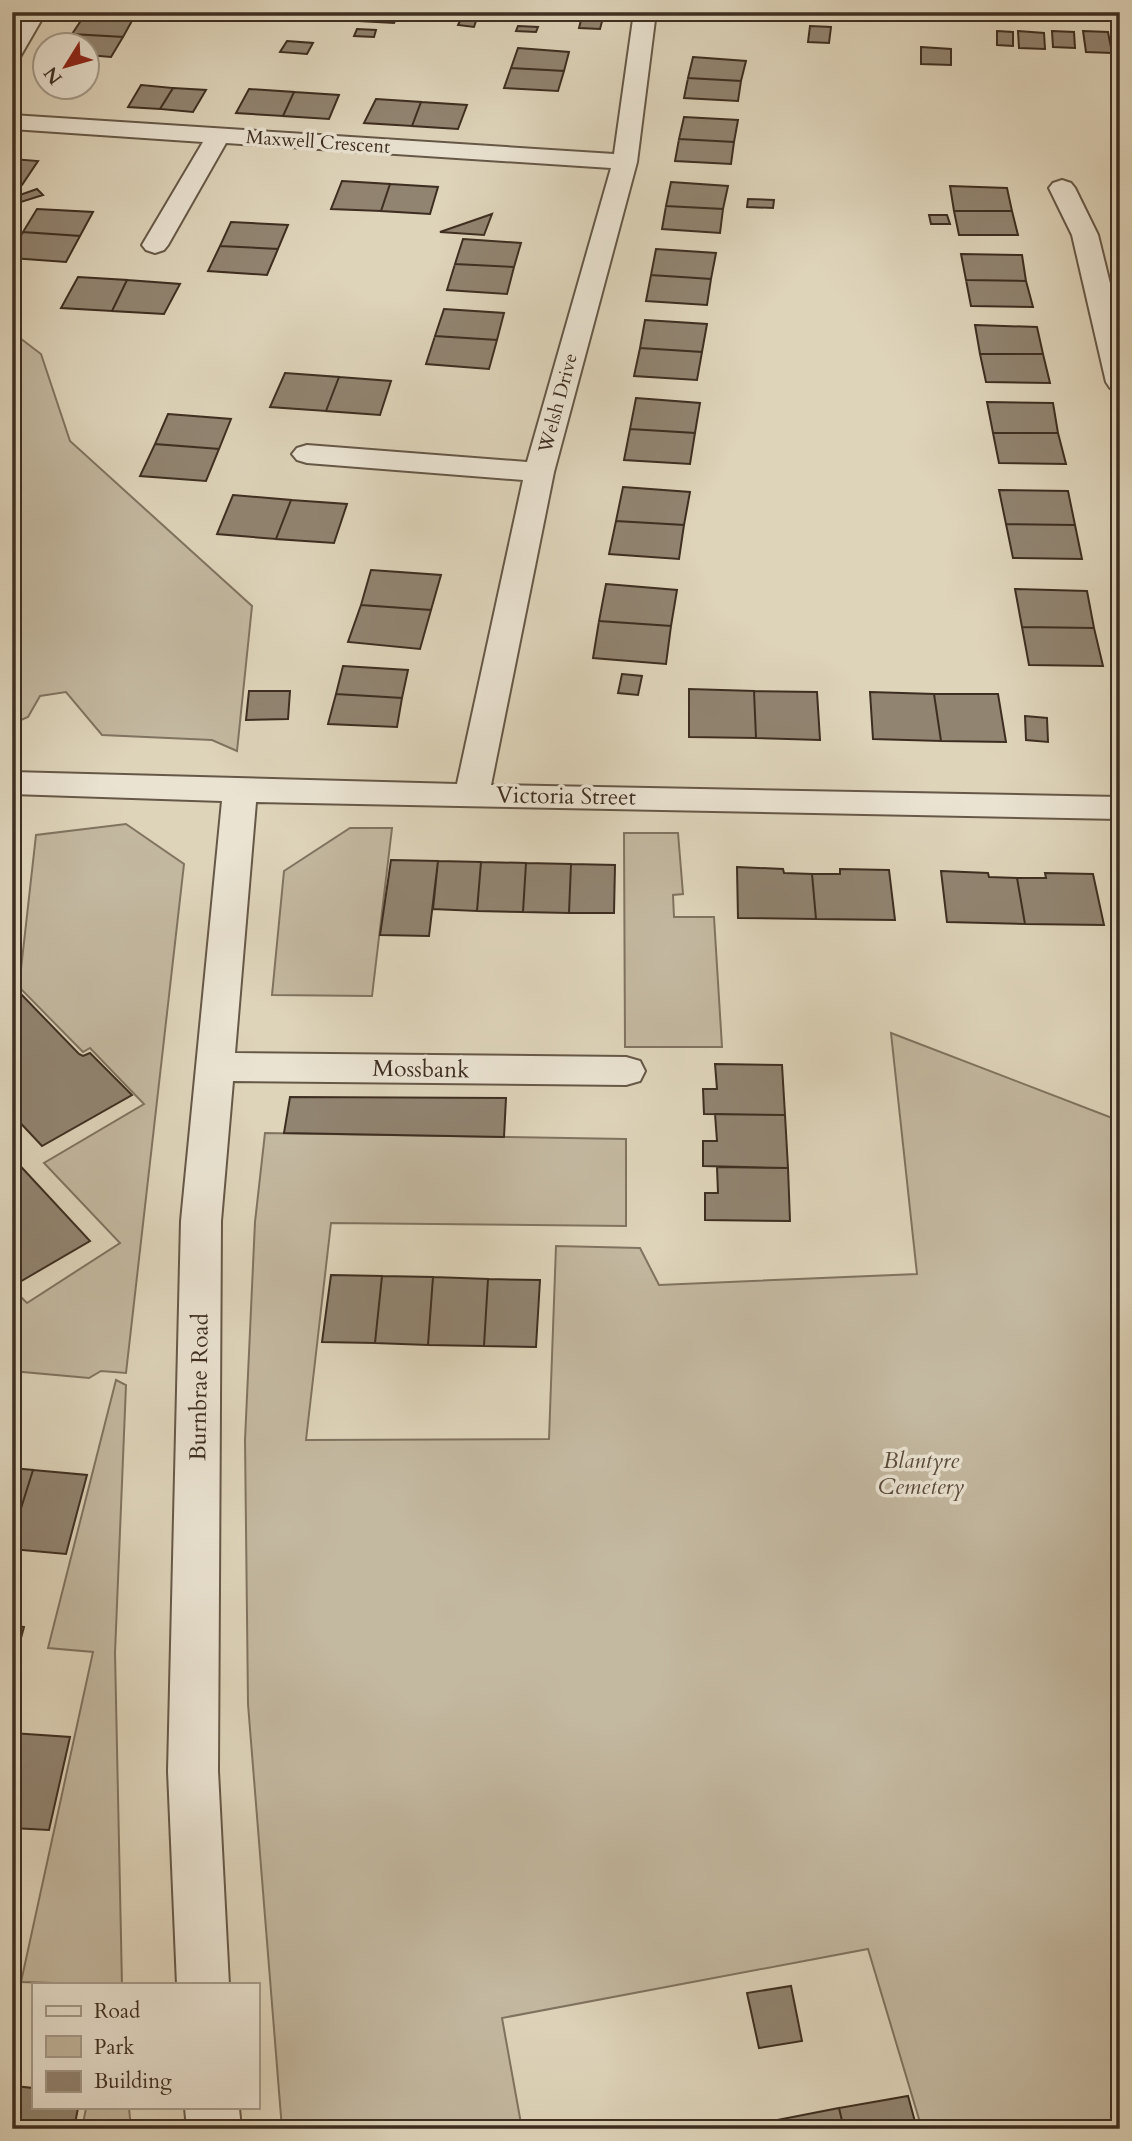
<svg xmlns="http://www.w3.org/2000/svg" width="1132" height="2141" viewBox="0 0 1132 2141" font-family="Cardo,serif">
<rect width="100%" height="100%" fill="#ded4ba"/>
<filter id="stains"><feTurbulence type="fractalNoise" baseFrequency=".00286" numOctaves="4"/><feColorMatrix values="0 0 0 0 .2 0 0 0 0 .09 0 0 0 0 .02 0 0 0 .5 -.17"/></filter>
<radialGradient id="worn" r=".72"><stop offset=".6" stop-color="#630" stop-opacity="0"/><stop offset="1" stop-color="#630" stop-opacity=".3"/></radialGradient>
<path fill="#c3b8a0" stroke="#807360" stroke-width="2" d="M12,332L41,354L70,441L252,606L237,751L212,740L102,735L66,692L40,696L28,717L12,724Z
M126,824L184,864L126,1373L101,1371L89,1378L12,1371V1288L27,1303L120,1243L44,1163L144,1104L90,1048L83,1052L19,987L36,835Z
M350,828H392L372,996L272,995L284,871Z
M624,833H678L683,894L673,895L674,917H714L722,1047H625Z
M891,1033L1120,1121V2129H922L868,1949L502,2018L522,2129H282L248,1704L245,1440L255,1222L265,1133L626,1139V1226L331,1223L306,1440L549,1439L556,1246L640,1248L659,1285L917,1274Z
M116,1380L126,1385L115,1653L122,1985L21,1982L93,1652L48,1648Z
M86,2108H129L131,2129H82Z"/>
<path fill="#918471" stroke="#3e2e21" stroke-width="2" d="M365,12H400L394,23L360,21Z
M583,12L604,14L600,29L579,28Z
M84,16L133,19L123,37L72,34Z
M462,17L477,18L474,27L458,25Z
M518,26L538,27L536,32L516,31Z
M810,26L831,27L829,43L808,42Z
M357,29L376,30L374,37L354,36Z
M997,31L1013,32V46L997,45Z
M1018,31L1044,33L1045,49L1019,48Z
M1052,31L1074,32L1075,48L1053,47Z
M1083,31L1108,32L1112,53L1086,52Z
M72,34L123,37L111,57L88,55V46H65Z
M287,41L313,43L307,54L280,52Z
M921,47L951,49V65L921,64Z
M518,48L569,52L564,71L511,68Z
M693,57L746,61L741,81L688,78Z
M511,68L564,71L558,91L504,88Z
M688,78L741,81L738,101L684,98Z
M141,85L173,88L160,109L128,107Z
M173,88L206,90L193,112L160,109Z
M249,89L294,92L283,116L236,113Z
M294,92L339,95L329,119L283,116Z
M376,99L421,102L412,126L364,123Z
M421,102L467,105L458,129L412,126Z
M684,117L738,120L734,142L679,139Z
M679,139L734,142L731,164L675,161Z
M12,159L38,161L22,185L12,184Z
M342,181L390,184L381,211L331,209Z
M671,182L728,186L723,209L666,206Z
M390,184L438,187L430,214L381,211Z
M950,186L1007,188L1012,211H954Z
M37,189L43,195L21,202L14,197Z
M748,199L774,200L773,208L747,207Z
M666,206L723,209L720,233L662,229Z
M37,209L93,212L80,236L23,232Z
M954,211H1012L1018,235H959Z
M492,214L484,235L440,232Z
M929,215H947L950,224H931Z
M231,222L288,225L278,249L220,246Z
M23,232L80,236L66,262L12,258V250Z
M463,239L521,243L514,267L455,264Z
M220,246L278,249L267,275L208,271Z
M656,249L716,253L711,279L651,275Z
M961,254L1022,255L1026,281L966,280Z
M455,264L514,267L507,294L447,290Z
M651,275L711,279L707,305L646,301Z
M78,277L127,280L112,311L61,308Z
M127,280L180,284L164,314L112,311Z
M966,280L1026,281L1033,307L971,306Z
M444,309L504,313L497,340L435,336Z
M645,320L707,324L702,352L640,348Z
M975,325L1037,327L1043,354H980Z
M435,336L497,340L489,369L426,364Z
M640,348L702,352L697,380L634,376Z
M980,354H1043L1050,383L986,382Z
M285,373L339,377L326,411L270,407Z
M339,377L391,381L380,415L326,411Z
M636,398L700,403L695,433L630,429Z
M987,402L1053,403L1058,433H993Z
M168,414L231,419L219,449L155,444Z
M630,429L695,433L690,464L624,460Z
M993,433H1058L1066,464L999,463Z
M155,444L219,449L206,481L140,476Z
M623,487L690,492L684,525L616,521Z
M999,490L1068,491L1075,525L1006,524Z
M233,495L291,500L276,539L217,534Z
M291,500L347,504L334,543L276,539Z
M616,521L684,525L679,559L609,554Z
M1006,524L1075,525L1082,559L1013,558Z
M371,570L441,575L431,610L361,605Z
M606,584L677,590L671,626L599,621Z
M1015,589L1087,591L1094,628L1022,627Z
M361,605L431,610L420,649L348,642Z
M599,621L671,626L666,664L593,658Z
M1022,627L1094,628L1103,666L1029,665Z
M343,666L408,670L402,698L336,694Z
M622,674L642,676L638,695L618,693Z
M689,689L754,691L756,738L689,737Z
M249,691H290L288,719L246,720Z
M754,691L817,692L820,740L756,738Z
M870,692L934,694L941,741L873,739Z
M336,694L402,698L397,727L328,724Z
M934,694H998L1006,742L941,741Z
M1025,716L1047,718L1048,742L1026,740Z
M391,860L438,861L429,936L380,935Z
M438,861L481,862L477,911L433,909Z
M481,862L526,863L523,912L477,911Z
M526,863L571,864L569,913L523,912Z
M571,864L615,865L614,913H569Z
M737,867L783,869L784,873L812,874L816,919L738,918Z
M840,869L889,870L895,920L816,919L812,874H840Z
M941,871L988,873L989,877L1017,878L1025,924L947,922Z
M1045,873L1093,874L1104,925L1025,924L1017,878H1046Z
M20,993L79,1054L83,1056L90,1053L132,1095L42,1146L12,1114V1096L19,1092L12,1085V997Z
M715,1064L782,1065L785,1115L704,1114L703,1089H717Z
M290,1097L506,1098L504,1137L284,1133Z
M715,1114L785,1115L788,1168L703,1166V1141H717Z
M12,1157L90,1241L18,1283L12,1276Z
M717,1167L788,1168L790,1221L705,1220V1193H718Z
M331,1275L382,1276L375,1343L322,1342Z
M382,1276L433,1277L428,1345L375,1343Z
M433,1277L488,1279L484,1346L428,1345Z
M488,1279L540,1280L536,1347L484,1346Z
M12,1468L33,1470L12,1537Z
M33,1470L87,1475L66,1554L12,1549V1537Z
M12,1625L24,1627L21,1638L12,1637Z
M12,1733L70,1737L49,1830L12,1828Z
M791,1986L802,2041L759,2048L747,1993Z
M14,2086L33,2088V2108H78L74,2129H12Z
M908,2096L917,2129H844L839,2108Z
M839,2108L844,2129H774L772,2121Z
M772,2121L774,2129H728Z"/>
<g fill="none" stroke-linecap="round" stroke-linejoin="round">
<defs>
<path id="street" d="M24,12H46L20,57L12,59V32Z
M634,12H656L637,162L554,472L491,785L1120,797V819L256,802L235,1053L626,1057L640,1061L645,1071L640,1081L626,1085L233,1081L221,1221L218,1771L229,1985H177L168,1771L181,1221L222,801L12,794V772L457,784L523,480L307,463L297,460L292,454L297,448L307,445L527,462L611,168L226,143L168,245L164,250L155,253L146,250L142,245L203,142L12,129V115L614,154Z
M1062,180L1071,183L1075,188L1098,235L1120,324V390L1110,388L1106,382L1072,235L1049,188L1053,183Z
M185,2108H239L241,2129H187Z"/>
</defs>
<use href="#street" stroke="#665847" stroke-width="4"/>
<use href="#street" fill="#eae3d2" fill-rule="evenodd"/>
</g>
<g text-anchor="middle" dominant-baseline="central" stroke-width="7" stroke-linejoin="round" paint-order="stroke">
<g font-size="19" fill="#3e2e21" stroke="#eae3d2">
<text transform="translate(318 142) rotate(4)">Maxwell Crescent</text>
<text transform="translate(558 403) rotate(-75)">Welsh Drive</text>
</g>
<g font-size="23" fill="#3e2e21" stroke="#eae3d2">
<text transform="translate(566 796) rotate(1)">Victoria Street</text>
<text transform="translate(421 1069) rotate(1)">Mossbank</text>
<text transform="translate(199 1387) rotate(-89)">Burnbrae Road</text>
</g>
<g font-size="23" font-style="italic" fill="#594a3a" stroke="#eae3d2">
<text x="921" y="1460">Blantyre<tspan x="921" dy="26">Cemetery</tspan></text>
</g>
</g>
<rect width="1132" height="2141" fill="none" stroke="#ded4ba" stroke-width="42"/>
<rect x="14" y="14" width="1104" height="2113" fill="none" stroke="#3e2e21" stroke-width="3.5"/>
<rect x="21" y="21" width="1090" height="2099" fill="none" stroke="#3e2e21" stroke-width="2"/>
<rect x="32" y="1983" width="228" height="126" fill="#eae3d2" stroke="#a59b8b" stroke-width="2"/>
<rect x="46" y="2006" width="35" height="10" fill="#eae3d2" stroke="#a59b8b" stroke-width="2"/>
<text x="94" y="2018" font-size="21" fill="#3e2e21">Road</text>
<rect x="46" y="2036" width="35" height="21" fill="#c3b8a0" stroke="#a59b8b" stroke-width="2"/>
<text x="94" y="2054" font-size="21" fill="#3e2e21">Park</text>
<rect x="46" y="2071" width="35" height="21" fill="#918471" stroke="#a59b8b" stroke-width="2"/>
<text x="94" y="2088" font-size="21" fill="#3e2e21">Building</text>
<g transform="translate(66 66) rotate(233)"><circle r="33" fill="#eae3d2" stroke="#a59b8b" stroke-width="2"/>
<path d="M0-5L12 26L0 18L-12 26Z" fill="#8f2418"/>
<text y="-10" font-size="19" font-weight="bold" text-anchor="middle" fill="#3e2e21">N</text>
</g>
<rect width="100%" height="100%" filter="url(#stains)"/>
<rect width="100%" height="100%" fill="url(#worn)"/>
</svg>
